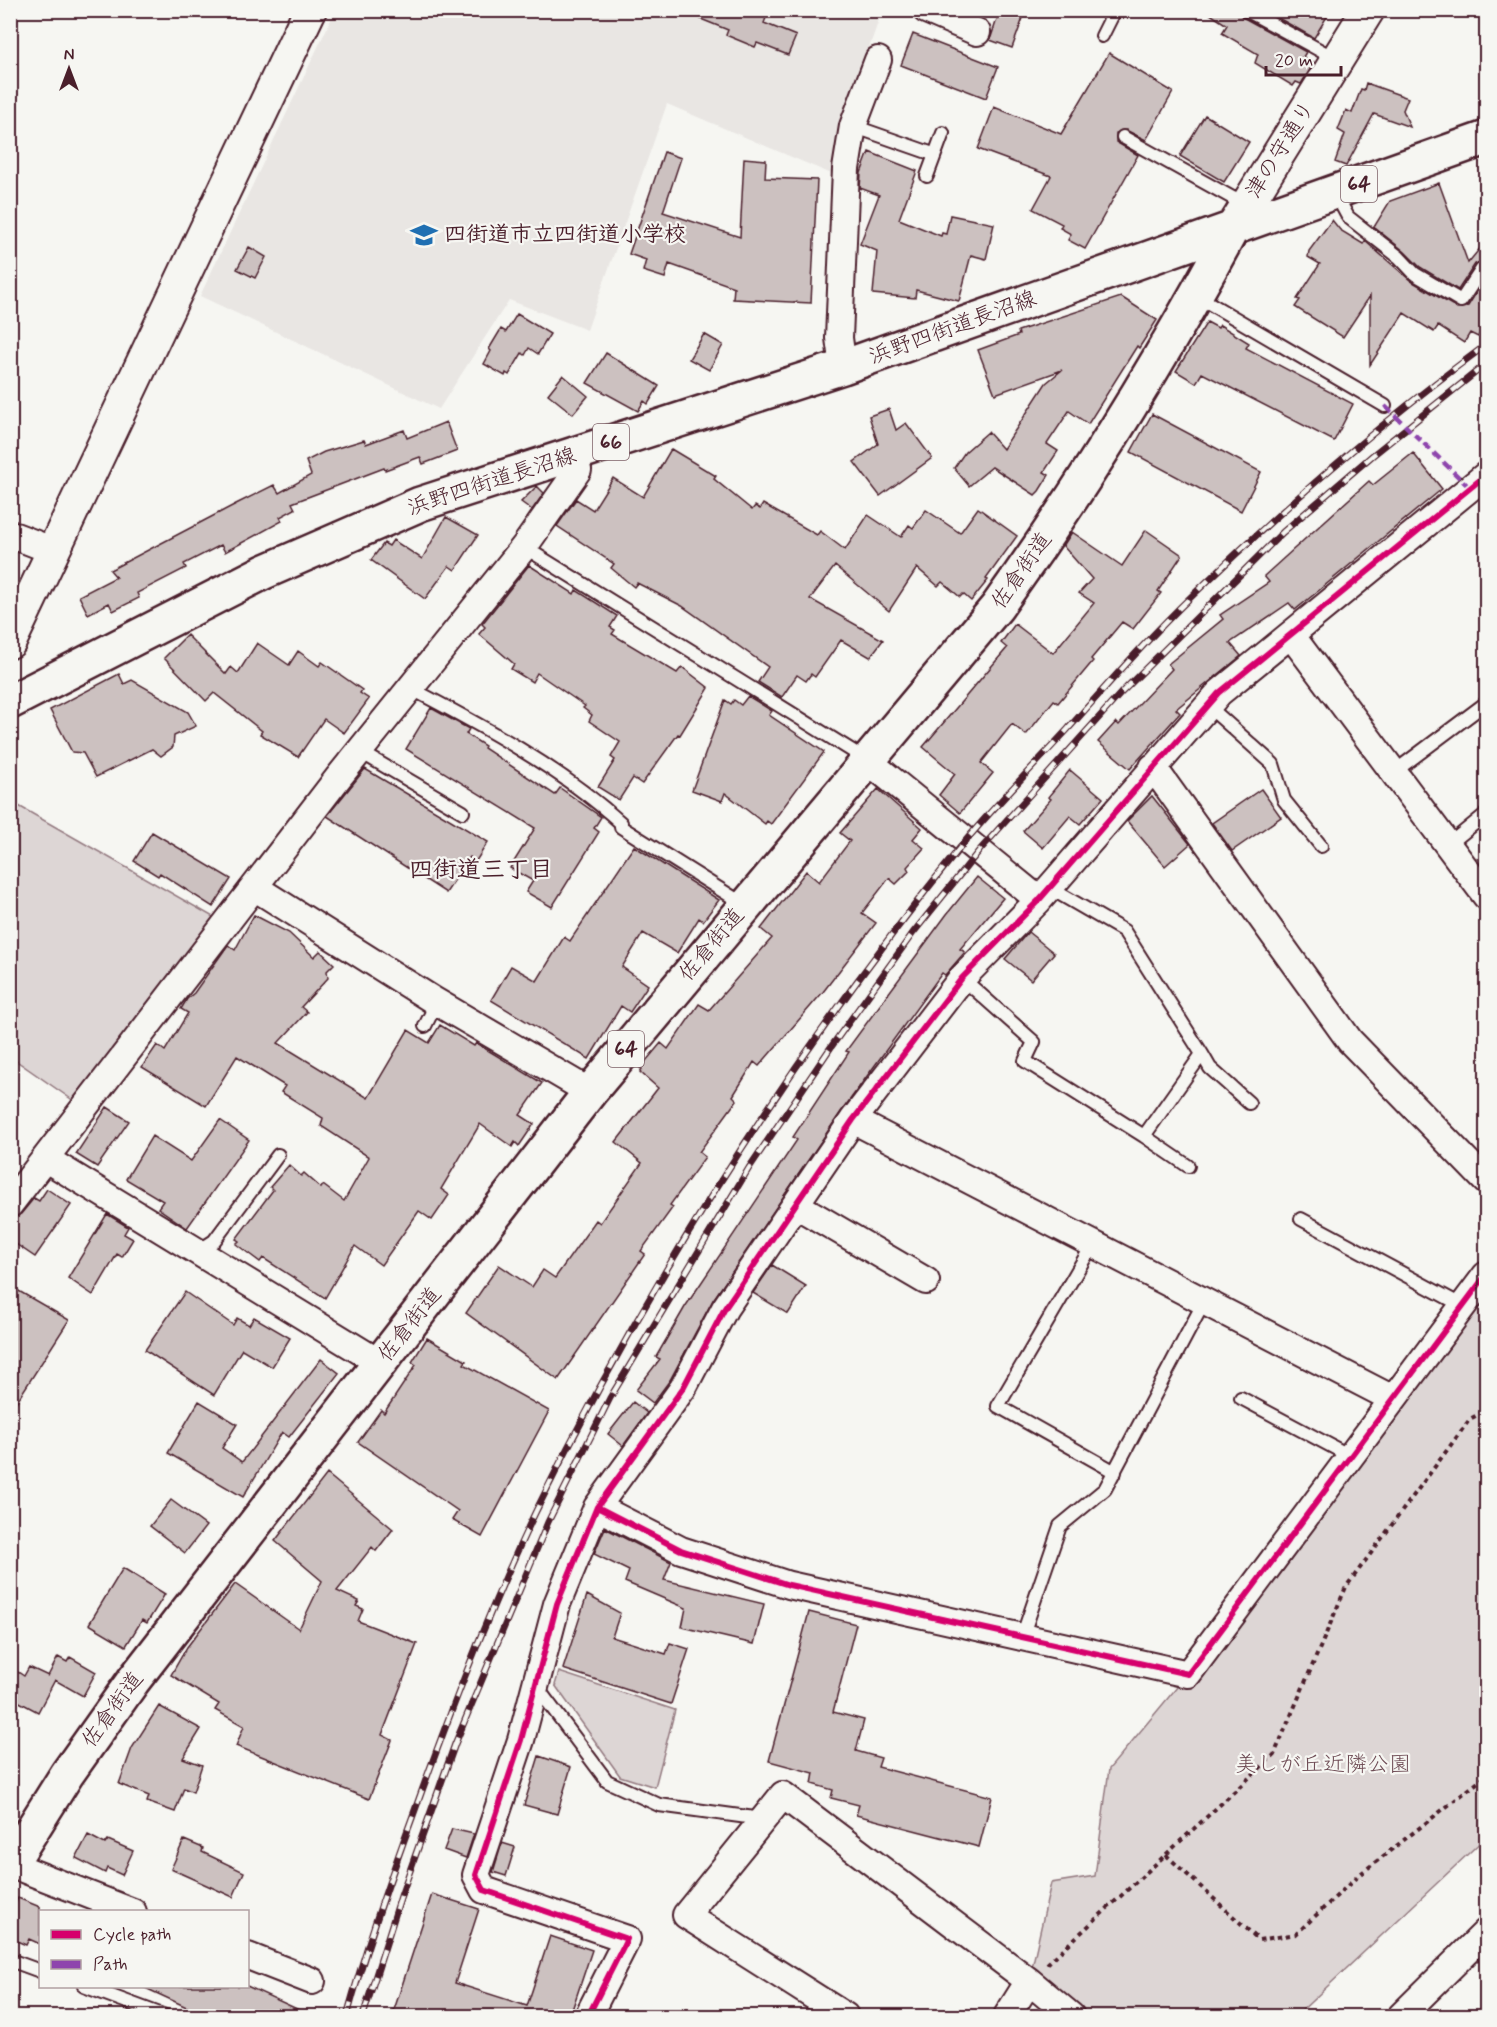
<svg xmlns="http://www.w3.org/2000/svg" width="1497" height="2027" viewBox="0 0 1497 2027" font-family="Mynerve,'Klee One',sans-serif">
<rect width="100%" height="100%" fill="#f6f6f2"/>
<filter id="ink" filterUnits="userSpaceOnUse"><feTurbulence type="fractalNoise" baseFrequency=".0167" numOctaves="2"/><feDisplacementMap in="SourceGraphic" scale="12" xChannelSelector="R" yChannelSelector="G"/><feConvolveMatrix kernelMatrix="1 2 1 2 8 2 1 2 1" color-interpolation-filters="sRGB"/></filter>
<g filter="url(#ink)">
<path fill="#e9e6e3" d="M335,11H882L838,136L834,175L667,104L587,330L509,300L439,409L200,296Z"/>
<path fill="#ddd6d5" stroke="#947a80" stroke-width="1.5" d="M10,801L215,918L74,1101L11,1057Z
M1486,1275V1837L1296,2016H1071L1029,1981L1051,1883L1095,1876L1109,1769L1188,1674Z
M559,1672L675,1710L655,1787L620,1776L555,1685Z"/>
<path fill="#ccc1c0" stroke="#4a1f2b" stroke-width="1.5" d="M748,10L766,18L764,23L796,36L788,55L757,43L755,47L726,35L728,30L681,11Z
M1000,10H1026L1012,48L990,40Z
M1204,10H1238L1242,17L1306,52L1303,57L1314,63L1301,84L1296,82L1293,86L1255,63L1258,54L1222,33L1227,25Z
M1264,10H1331L1314,38Z
M913,34L998,67L986,98L901,65Z
M1109,53L1173,92L1146,140L1126,130L1116,133V142L1138,155L1085,249L1068,240L1071,234L1060,228L1062,224L1033,209L1051,176L978,149L994,107L1061,134Z
M1366,83L1408,98L1403,110L1410,127L1374,114L1346,166L1335,162L1345,134L1338,130L1346,110L1352,113L1361,89L1364,90Z
M1205,115L1249,142L1224,182L1180,156Z
M664,152L681,158L663,212L740,237L744,158L766,160L765,178L817,180L811,303L733,299L734,287L669,264L665,278L643,271L646,260L629,254Z
M869,152L917,171L899,219L941,236L942,233L946,234L950,215L994,224L986,259L971,255L959,301L916,290L915,298L873,294L877,251L860,244L879,195L860,188L861,173Z
M1439,183L1468,263L1486,241V262L1482,261L1475,264L1458,290L1420,267L1404,251L1374,227L1390,201Z
M1332,220L1340,230L1363,244L1365,241L1411,281L1457,308L1468,306L1486,277V322L1478,337L1470,333L1464,343L1438,326L1434,332L1404,313L1370,365V296L1343,337L1295,307L1300,300L1297,299L1320,264L1308,257L1309,251Z
M249,247L266,257L255,278L237,269Z
M1121,297L1157,320L1139,348L1137,346L1088,424L1069,411L1047,444L1058,451L1044,472L1049,475L1039,491L1035,495L992,467L969,486L954,468L965,452L988,432L1003,449L1046,383L1062,370L995,394L978,350L1019,335L1018,331Z
M517,314L550,334L538,354L529,348L525,355L522,353L509,375L506,373L505,376L484,364L491,351L489,349L501,329L506,332Z
M1207,322L1218,328L1220,325L1249,343L1246,348L1353,404L1334,441L1202,373L1196,383L1176,371Z
M704,334L723,345L709,370L689,359Z
M606,353L659,386L648,404L644,401L638,411L587,383Z
M563,375L588,396L573,414L548,394Z
M889,409L896,430L906,423L932,458L880,496L854,462L878,444L869,416Z
M1152,414L1261,472L1241,511L1131,452Z
M446,422L457,451L423,464L420,457L385,470L384,468L292,503L295,509L280,517L282,521L225,552L221,545L184,564L186,568L137,593L139,598L113,611L109,603L88,614L79,596L116,577L110,570L236,504L274,485L279,493L311,475L306,461L324,452L364,440L366,444L404,430L407,438Z
M671,449L716,476L714,479L752,510L755,506L760,509L763,504L817,535L820,531L845,550L868,515L901,537L909,525L913,528L926,510L960,533L978,508L1017,536L986,579L988,580L971,601L963,594L960,597L942,582L938,586L917,568L889,611L835,566L810,599L883,640L870,657L841,640L815,677L811,674L806,681L797,675L782,697L758,682L768,667L682,606L637,583L634,587L611,568L614,564L557,526L576,499L593,510L613,478L643,497Z
M1413,453L1442,489L1295,610L1289,603L1230,643L1241,656L1176,709L1180,713L1130,769L1098,742L1116,722L1119,725L1172,669L1168,664L1223,619L1220,615L1269,582L1264,576L1369,481L1373,485Z
M537,486L544,493L532,510L521,502Z
M446,517L478,535L455,570L449,566L425,599L371,560L384,543L389,546L393,540L422,559Z
M1146,530L1182,555L1158,591L1161,593L1133,629L1122,622L1091,659L1093,661L1058,703L1054,700L1026,735L1012,724L981,763L993,773L960,813L939,795L955,774L923,747L1007,648L1001,643L1015,624L1053,653L1094,603L1079,593L1092,579L1063,546L1072,532L1122,566Z
M529,565L574,594L576,590L617,616L610,627L615,630L612,634L677,673L682,667L709,688L680,735L678,734L642,784L633,778L619,800L598,787L615,760L611,757L620,742L589,721L592,715L583,708L585,706L537,673L532,682L511,669L514,664L479,634L485,627L482,624Z
M187,635L226,674L231,667L238,673L257,643L289,665L298,651L319,666L322,662L362,690L360,693L369,699L344,733L324,719L298,757L260,734L262,731L214,693L206,701L164,658Z
M119,674L124,684L132,680L188,712L196,726L174,736L173,747L161,756L152,749L96,777L83,753L72,752L50,710Z
M748,696L772,711L769,715L824,752L771,824L767,821L765,824L725,793L722,801L692,790L725,700L731,704L734,700L741,705Z
M431,708L469,729L466,734L485,746L484,748L555,795L560,788L601,817L594,828L599,832L552,907L526,892L533,881L510,868L535,828L406,749Z
M365,769L488,842L476,861L470,857L446,893L327,816Z
M1070,770L1103,798L1080,824L1070,816L1043,848L1023,831L1051,799L1048,797Z
M878,789L922,828L913,839L924,848L907,867L909,871L896,884L889,878L862,913L876,923L823,992L759,1066L754,1062L733,1096L737,1100L699,1152L705,1157L670,1205L673,1207L641,1251L645,1254L558,1380L466,1313L499,1265L532,1287L543,1270L555,1278L596,1220L600,1223L642,1163L616,1142L658,1088L640,1072L642,1069L640,1068L661,1043L668,1049L699,1004L709,1010L772,938L761,929L806,871L819,882L850,841L840,833Z
M1261,789L1281,817L1232,851L1212,823Z
M1152,796L1190,844L1165,866L1127,821Z
M152,832L231,879L213,907L160,873L158,876L134,861Z
M634,846L719,900L703,921L699,918L677,953L643,933L622,967L648,985L630,1012L621,1006L589,1059L491,1000L511,966L537,981L564,937L570,941Z
M977,877L1003,898L960,949L965,952L945,975L942,973L841,1112L713,1300L670,1380L653,1403L636,1390L660,1359L656,1357L685,1307L797,1140L793,1137L849,1052L846,1051L947,914Z
M254,915L289,933L314,957L320,951L334,964L327,971L328,978L301,1007L307,1012L278,1043L368,1098L408,1030L429,1043L440,1025L474,1046L476,1043L542,1083L520,1115L534,1124L519,1146L515,1142L512,1147L480,1124L441,1189L449,1195L432,1220L419,1211L381,1265L355,1246L325,1298L263,1258L260,1262L236,1244L239,1241L236,1239L273,1190L270,1187L289,1165L301,1176L304,1173L321,1188L323,1185L344,1201L369,1157L321,1126L323,1118L281,1092L285,1086L237,1056L206,1106L142,1067L157,1045L165,1051L188,1013L181,1009L187,999L194,993L228,945L235,950Z
M1028,932L1054,953L1031,980L1005,959Z
M107,1107L129,1121L97,1167L76,1154Z
M220,1120L249,1140L187,1228L158,1208L163,1201L126,1179L152,1136L191,1161Z
M47,1189L71,1205L35,1257L10,1240V1219L21,1214L34,1198L39,1201Z
M107,1214L128,1227L124,1234L133,1239L122,1257L117,1254L93,1295L68,1278Z
M772,1265L806,1286L788,1314L753,1293Z
M10,1286L69,1320L10,1412Z
M185,1292L233,1325L237,1318L249,1325L254,1317L290,1338L272,1367L242,1349L214,1395L145,1350Z
M427,1338L466,1361L464,1364L549,1411L482,1537L452,1520L458,1511L358,1442L381,1410L384,1413L416,1365L412,1362Z
M321,1359L339,1373L289,1437L282,1432L243,1497L168,1453L199,1401L237,1424L222,1448L242,1462Z
M633,1402L647,1413L623,1446L608,1434Z
M327,1474L393,1529L376,1551L372,1547L337,1591L359,1601L356,1606L363,1609L358,1621L417,1644L382,1735L392,1740L369,1799L236,1746L244,1726L215,1710L219,1704L171,1675L187,1647L235,1584L299,1629L322,1581L275,1541Z
M171,1500L206,1526L185,1553L150,1526Z
M605,1528L671,1562L664,1580L764,1604L754,1644L682,1627L686,1608L625,1582L629,1571L594,1554Z
M123,1568L165,1594L147,1623L142,1620L126,1646L89,1624Z
M587,1595L620,1613L612,1637L666,1654L670,1643L689,1649L671,1704L563,1669Z
M809,1612L856,1624L833,1712L864,1720L856,1751L881,1758L878,1767L992,1797L979,1847L856,1815L859,1805L831,1798L833,1790L812,1784L814,1773L769,1761Z
M58,1657L67,1662L70,1657L96,1672L83,1696L55,1680L38,1712L10,1697V1683L18,1672L24,1676L29,1667L48,1676Z
M159,1706L201,1729L183,1758L202,1765L193,1792L184,1788L175,1812L147,1802L149,1796L119,1784L132,1748Z
M539,1756L571,1767L557,1814L524,1805Z
M452,1829L474,1834L466,1858L444,1850Z
M88,1835L105,1844L108,1840L133,1851L122,1875L107,1868L105,1873L76,1858Z
M184,1840L203,1848L202,1852L244,1872L233,1897L171,1869Z
M502,1843L515,1847L506,1876L493,1872Z
M432,1894L479,1909L455,1983L527,2006L550,1936L592,1950L570,2016H403L393,2013Z
M18,1898L40,1907V1944L29,1939L26,1945L10,1938V1915Z
M141,1986H247L312,2016H206Z"/>
<g fill="none" stroke-linecap="round" stroke-linejoin="round">
<defs>
<path id="service" d="M1246,10L1336,59
M1102,36L1115,10
M853,126L933,154
M1123,137L1238,201L1247,203
M927,176L943,133
M1335,193L1348,217L1399,257L1415,274L1461,301L1482,269
M1197,296L1385,406
M524,547L867,760
M410,688C481,725 562,769 621,823V827L745,905
M1208,706L1273,764L1284,800L1321,846
M359,751L463,812
M1394,772L1486,703
M1448,845L1486,814
M962,978L1034,1042L1025,1061L1144,1136L1202,1054L1124,931L1048,887
M425,1026L431,1014L433,1000
M1202,1054L1210,1068L1249,1103
M1144,1136L1188,1166
M1301,1219L1463,1306
M1093,1244L998,1406L1115,1472
M197,1252L214,1241L278,1155
M1241,1398L1350,1456
M1022,1637L1060,1526L1105,1489L1204,1302
M536,1686L607,1781L659,1805L762,1819
M10,1960L40,1971
M84,1986L165,2016"/>
<path id="minor" d="M926,10L977,32
M843,367L839,338L846,169L853,126L878,60
M10,534L54,551
M1291,635L1486,896
M867,760L1039,900
M1153,767L1350,1041L1486,1181
M254,887L433,1000L590,1092
M853,1120L1393,1399
M46,1159L380,1363
M10,1204L338,778L524,547L578,470L573,455
M796,1205L926,1281
M597,1507L681,1550L789,1585L1188,1674L1486,1275
M10,1864L133,1912
M248,1956L312,1981
M588,2016L627,1939L484,1890L476,1875L521,1740L557,1604L597,1507L683,1388L725,1308L853,1120L962,978L1039,900L1219,693L1486,475
M845,2016L686,1915L783,1795L1029,1981L1071,2016
M1007,2016L1029,1981
M1401,2016L1486,1932"/>
<path id="tertiary" d="M1232,229L1368,10
M10,642L310,10"/>
<path id="primary" d="M10,702L264,572L420,504L843,367L1486,138
M10,1865L67,1774L133,1681L590,1092L997,607C1083,487 1162,359 1232,229"/>
</defs>
<use href="#service" stroke="#4a1f2b" stroke-width="16"/>
<use href="#minor" stroke="#4a1f2b" stroke-width="30"/>
<use href="#tertiary" stroke="#4a1f2b" stroke-width="36"/>
<use href="#primary" stroke="#4a1f2b" stroke-width="38"/>
<path stroke="#4a1f2b" stroke-width="4" stroke-dasharray="4.5 4.5" stroke-linecap="butt" d="M1166,1855L1259,1940L1296,1934L1359,1875L1486,1776
M1047,1964L1274,1755L1346,1587L1470,1419L1486,1410"/>
<use href="#service" stroke="#f6f6f2" stroke-width="12"/>
<use href="#minor" stroke="#f6f6f2" stroke-width="26"/>
<use href="#tertiary" stroke="#f6f6f2" stroke-width="32"/>
<use href="#primary" stroke="#f6f6f2" stroke-width="33"/>
<defs>
<path id="rail" d="M347,2016C366,1947 390,1878 415,1810C451,1710 489,1609 535,1513C652,1274 796,1050 963,844C996,804 1033,767 1068,729C1109,683 1150,636 1195,593C1286,505 1384,420 1486,345
M363,2016L401,1896L455,1744L548,1522L610,1398L749,1168L831,1047L913,933L979,851L1121,693L1283,532L1373,455L1486,364"/>
</defs>
<use href="#rail" stroke="#4a1f2b" stroke-width="7"/>
<use href="#rail" stroke="#f6f6f2" stroke-width="4.5" stroke-dasharray="14" stroke-linecap="butt"/>
<path stroke="#8e44ad" stroke-width="4.5" stroke-dasharray="9 4.5" stroke-linecap="butt" d="M1385,406L1470,488"/>
<defs>
<path id="cycleway" d="M597,1507L681,1550L789,1585L1188,1674L1486,1275
M588,2016L627,1939L484,1890L476,1875L521,1740L557,1604L597,1507L683,1388L725,1308L853,1120L962,978L1039,900L1219,693L1486,475"/>
</defs>
<use href="#cycleway" stroke="#f6f6f2" stroke-width="10"/>
<use href="#cycleway" stroke="#d6006c" stroke-width="6"/>
</g>
</g>
<defs>
<symbol id="school-bare" viewBox="-9 -9 18 18"><path d="M0-5L7-2L0 1L-7-2ZM-4 1L0 2.5L4 1V4Q0 6-4 4Z" fill="#1f6fb2" stroke="#f6f6f2" stroke-width="2.5" paint-order="stroke"/></symbol>
</defs>
<g fill-rule="evenodd">
<use href="#school-bare" x="405" y="216" width="38" height="38"/>
</g>
<g text-anchor="middle" dominant-baseline="central" stroke-width="4.5" stroke-linejoin="round" paint-order="stroke">
<g fill="#f6f6f2" stroke="#7e6067" stroke-width="1.5">
<rect x="1341" y="166" width="36" height="36" rx="4.5"/>
<rect x="593" y="424" width="36" height="36" rx="4.5"/>
<rect x="608" y="1031" width="36" height="36" rx="4.5"/>
</g>
<g font-size="21" font-weight="bold" fill="#4a1f2b">
<text x="1359" y="184">64</text>
<text x="611" y="442">66</text>
<text x="626" y="1049">64</text>
</g>
<g font-size="22" fill="#4a1f2b" stroke="#f6f6f2">
<text transform="translate(1281 150) rotate(-58)">津の守通り</text>
<text transform="translate(953 328) rotate(-20)">浜野四街道長沼線</text>
<text transform="translate(492 482) rotate(-18)">浜野四街道長沼線</text>
<text transform="translate(1022 571) rotate(-55)">佐倉街道</text>
<text transform="translate(712 945) rotate(-50)">佐倉街道</text>
<text transform="translate(410 1325) rotate(-52)">佐倉街道</text>
<text transform="translate(113 1710) rotate(-54)">佐倉街道</text>
</g>
<g font-size="22" font-weight="bold" fill="#4a1f2b" stroke="#f6f6f2" text-anchor="start">
<text x="444" y="235">四街道市立四街道小学校</text>
</g>
<g font-size="22" fill="#6f4d56" stroke="#f6f6f2">
<text x="1323" y="1765">美しが丘近隣公園</text>
</g>
<g font-size="24" font-weight="bold" fill="#4a1f2b" stroke="#f6f6f2">
<text x="481" y="870">四街道三丁目</text>
</g>
</g>
<rect width="1497" height="2027" fill="none" stroke="#f6f6f2" stroke-width="36"/>
<rect x="18" y="18" width="1461" height="1991" fill="none" stroke="#4a1f2b" stroke-width="2" filter="url(#ink)"/>
<rect x="39" y="1910" width="210" height="78" fill="#f6f6f2" stroke="#b1a0a2" stroke-width="1.5"/>
<rect x="51" y="1930" width="30" height="9" fill="#d6006c" stroke="#b1a0a2" stroke-width="1.5"/>
<text x="93" y="1940" font-size="18" fill="#4a1f2b">Cycle path</text>
<rect x="51" y="1960" width="30" height="9" fill="#8e44ad" stroke="#b1a0a2" stroke-width="1.5"/>
<text x="93" y="1970" font-size="18" fill="#4a1f2b">Path</text>
<g transform="translate(69 69)" stroke="#f6f6f2" stroke-width="4.5" paint-order="stroke">
<path d="M0-4.5L10 22L0 15L-10 22Z" fill="#4a1f2b"/>
<text y="-9" font-size="16" font-weight="bold" text-anchor="middle" fill="#4a1f2b">N</text>
</g>
<path d="M1266 66v9h75v-9" fill="none" stroke="#4a1f2b" stroke-width="3"/>
<text x="1275" y="66" font-size="18" fill="#4a1f2b" stroke="#f6f6f2" stroke-width="4.5" paint-order="stroke">20 m</text>
</svg>
